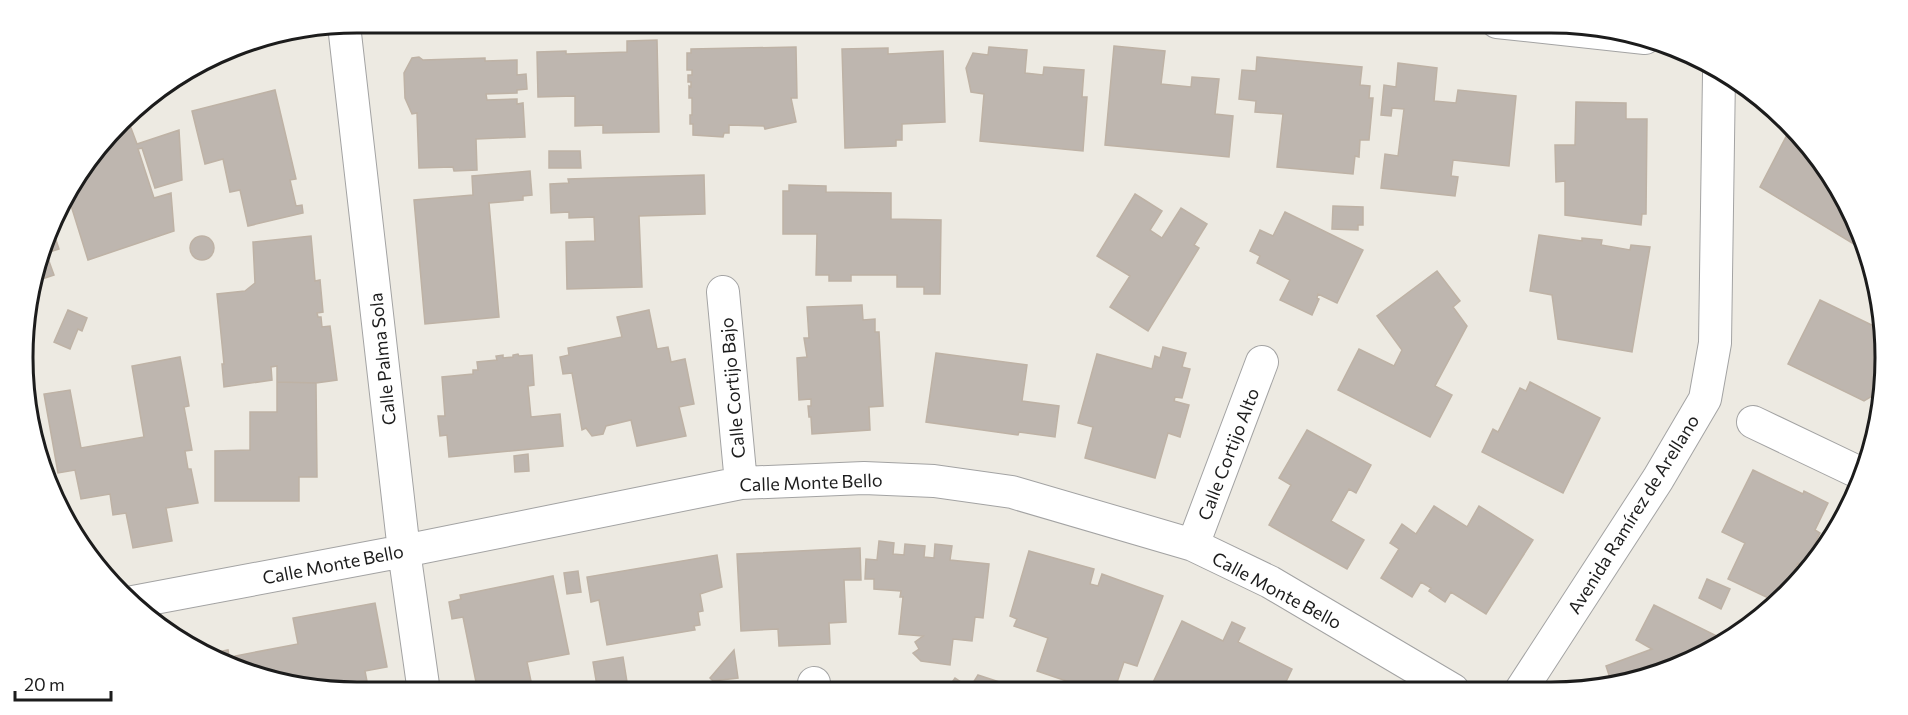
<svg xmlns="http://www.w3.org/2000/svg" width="1908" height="715" viewBox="0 0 1908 715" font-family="Commissioner,sans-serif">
<rect width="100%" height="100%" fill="#edeae2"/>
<path fill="#beb6af" stroke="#beb2a5" stroke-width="1.5" d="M657,40L659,132L603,133V125L575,126V96L538,97L537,52L566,51V54L627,52V41Z
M1114,46L1165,51L1161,84L1191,87L1192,77L1219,79L1215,114L1233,116L1229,157L1105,145Z
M796,47L797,98H791L796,122L765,129L764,126L729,125V133H724L723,137L693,135V124H690V115H692V98H689V86L691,87V82H688V75H692V70H687V53H691V49Z
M989,47L1027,50L1025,73L1043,75L1044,67L1084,70L1082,97H1087L1083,151L980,141L984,94L971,92L966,68L973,53L988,55Z
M888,48V54L943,51L945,122L902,124V140H896V146L845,148L842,49Z
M419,57L423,60L485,58V61L517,60V75L526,74L527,89L517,90V93L486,94L487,100L517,99V104L523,103L525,137L476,139L477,170L454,171L453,167L419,168L417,113L412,114L405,98L404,73L412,58Z
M1257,57L1362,67L1360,85L1370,86L1369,98H1373L1369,140H1360L1359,157L1355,156L1353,174L1277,167L1283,114L1255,112L1256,101L1239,99L1242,70L1256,71Z
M1398,63L1437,68L1434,101L1456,103L1458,90L1516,96L1509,166L1453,160L1451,176L1458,177L1455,196L1381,188L1385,154L1398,156L1404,109L1392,108L1391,116L1381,115L1384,85L1396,87Z
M275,90L296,179L290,180L296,206L302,205L303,213L248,226L240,190L230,192L223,159L205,164L192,111Z
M1576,102L1626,103V119H1647L1646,214H1642L1641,225L1565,215V181L1556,182L1555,145H1575Z
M131,128L137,144L179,130L182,180L155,188L142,148L138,149L154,198L171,193L174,231L88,260L69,199L75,197L71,186L118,129Z
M1789,131L1841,190L1859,243L1857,246L1760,187Z
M549,151H580L581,168H549Z
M530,171L532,195L523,196V200L489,203L499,317L425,324L414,200L473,195L472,176Z
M704,175L705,214L639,216L642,287L567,289L566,242L595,241L594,217L569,218V212L551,213L550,184L569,183L568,179Z
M789,185L826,186V192L891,193V219L941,220L940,294H924V287H897V275H851V281H829V275H816L817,234H783V191H789Z
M1135,194L1162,211L1150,230L1162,238L1181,208L1207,224L1194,245L1199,248L1148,331L1110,307L1130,276L1097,256Z
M1333,206L1363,207V225H1358V230L1332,229Z
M1285,212L1363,250L1337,303L1318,294L1317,298L1319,299L1312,315L1280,300L1290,280L1257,263L1260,256L1250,251L1260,230L1273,236Z
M53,231L59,249L46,253L54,275L36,281Z
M1539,235L1582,241V238L1602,240L1601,245L1630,250L1631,245L1650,247L1632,352L1558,339L1552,295L1530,291Z
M190 248a12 12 0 1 1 24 0a12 12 0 1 1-24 0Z
M311,236L315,281L320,280L323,312L317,313L318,317H321L322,327L330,326L337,380L316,383L277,382V366L271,367L272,380L224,387L222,364H224L217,294L245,291L255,283L253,242Z
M1437,271L1460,301L1453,307L1467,326L1435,386L1452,395L1430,437L1338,390L1359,349L1394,366L1402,350L1377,316Z
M1820,300L1882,330L1877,398L1872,396L1864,401L1788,364Z
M862,305L863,320L875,319V332H879L883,406L869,407L870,430L812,434L811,417H809L808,406H811V399L799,400L797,358L807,357L804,338H809L807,307Z
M68,310L87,318L82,331L78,329L70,349L54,342Z
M649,310L657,349L668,347L671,362L685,359L694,404L679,407L686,436L637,446L631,420L606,426L603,434L592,436L586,428L582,430L572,373L563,374L560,357L569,355L568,348L622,337L617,317Z
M1163,347L1186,353L1182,367L1190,369L1182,398L1175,397L1174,401L1189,405L1180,437L1168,433L1155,478L1085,458L1093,427L1078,423L1097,354L1152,369L1155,356L1160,358Z
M936,353L1027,365L1022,401L1059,406L1055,437L1019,432L1018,435L926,422Z
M518,354L519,356L532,355L534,385L528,386L531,417L560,414L563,446L449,457L447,435L440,436L438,416H445L442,377L473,374V370H478L477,362L497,360L496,356L503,355V358L513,357V355Z
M180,357L189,406L184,407L192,450L185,451L188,469H191L198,503L166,508L172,541L133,548L126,513L113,515L110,494L81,499L75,470L58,473L44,394L70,390L81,448L144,437L132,366Z
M277,382L316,383L317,477H299V501H215V451L250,450V412H277Z
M1530,382L1600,418L1563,493L1482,452L1493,429L1498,432L1520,388L1526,391Z
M1307,430L1371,465L1356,493L1349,489L1331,521L1364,540L1347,569L1269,525L1291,485L1279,478Z
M528,454L529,471L515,472L514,456Z
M1753,470L1803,494L1804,491L1828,503L1815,530L1820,533L1804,566L1798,563L1783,596L1777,602L1728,579L1745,543L1722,532Z
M1434,506L1467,527L1479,506L1533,540L1486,614L1451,592L1445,602L1429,591L1431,588L1421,582L1412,597L1381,578L1399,549L1390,543L1402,524L1416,534Z
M879,541L894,543L893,554L904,555L905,544L925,546L924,557L934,558L935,544L952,546L950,560L989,564L983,618L975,617L972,641L953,639L950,665L921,661L913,653L919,649L915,642L923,636L899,634L903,597H900L901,591L874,589V579H865L866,559L877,560Z
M860,548L861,580H844L846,622L829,623L830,644L779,646L778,629L741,631L737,554Z
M1029,551L1094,569L1090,584L1098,586L1102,574L1163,596L1137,666L1124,662L1114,691H1086L1087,688L1037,671L1048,638L1014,626L1017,619L1010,616Z
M717,555L722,587L700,594L703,611L698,612L700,625L694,626L695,630L607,645L599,600L591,602L587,577Z
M578,571L581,592L567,594L564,573Z
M553,576L569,654L527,662L533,691L478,692L463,617L452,619L449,602L461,599L460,595Z
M1707,579L1730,589L1721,609L1699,598Z
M375,603L387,667L365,671L369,692L270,681L236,664L235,656L298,644L293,618Z
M1654,605L1725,640L1698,658L1612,684L1606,666L1652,649L1636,640Z
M1182,621L1223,641L1232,622L1245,628L1238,642L1292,669L1282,690L1199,691L1202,684L1193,681L1188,691H1149Z
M228,650L230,661L213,653Z
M734,650L738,678L713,681L710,678Z
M623,657L628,688L598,692L593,662Z
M978,675L1018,688L1016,691H946L955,678L970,688Z
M738,683L739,692H713L712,686Z
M1317,684L1326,690H1313Z"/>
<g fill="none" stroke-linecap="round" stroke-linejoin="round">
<defs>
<path id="minor" d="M1497,22L1645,38
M344,25L404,551L424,692
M723,292L741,483
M1753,422L1862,474
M1193,545L1262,362
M133,602L404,551L741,483L864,478L934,481L1012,492L1193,545L1270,582L1453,690
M814,683L815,691
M1521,690L1658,479L1705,399L1715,343L1719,74"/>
</defs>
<use href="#minor" stroke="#a3a3a3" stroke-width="34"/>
<use href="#minor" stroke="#fff" stroke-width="32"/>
</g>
<g text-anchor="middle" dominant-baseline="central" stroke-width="5" stroke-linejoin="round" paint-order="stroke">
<g font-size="18" fill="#1c1c1c" stroke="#fff">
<text transform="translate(382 359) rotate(-96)">Calle Palma Sola</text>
<text transform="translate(732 388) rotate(-95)">Calle Cortijo Bajo</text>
<text transform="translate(1228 454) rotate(-69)">Calle Cortijo Alto</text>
<text transform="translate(811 482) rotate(-2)">Calle Monte Bello</text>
<text transform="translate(1633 514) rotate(-58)">Avenida Ramírez de Arellano</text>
<text transform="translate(333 564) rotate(-11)">Calle Monte Bello</text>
<text transform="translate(1277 590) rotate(28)">Calle Monte Bello</text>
</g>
</g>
<path d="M0 0H1908V715H0ZM357 33H1551A324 324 0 0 1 1875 357V358A324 324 0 0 1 1551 682H357A324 324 0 0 1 33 358V357A324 324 0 0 1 357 33Z" fill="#fff" fill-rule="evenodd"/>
<path fill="none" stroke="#1c1c1c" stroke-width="3" d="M357 33H1551A324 324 0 0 1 1875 357V358A324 324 0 0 1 1551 682H357A324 324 0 0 1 33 358V357A324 324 0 0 1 357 33Z"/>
<path d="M15 691v9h96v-9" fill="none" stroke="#1c1c1c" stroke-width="3"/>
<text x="24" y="691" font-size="18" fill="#1c1c1c" stroke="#ffffff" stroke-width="4.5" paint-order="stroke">20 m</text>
</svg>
